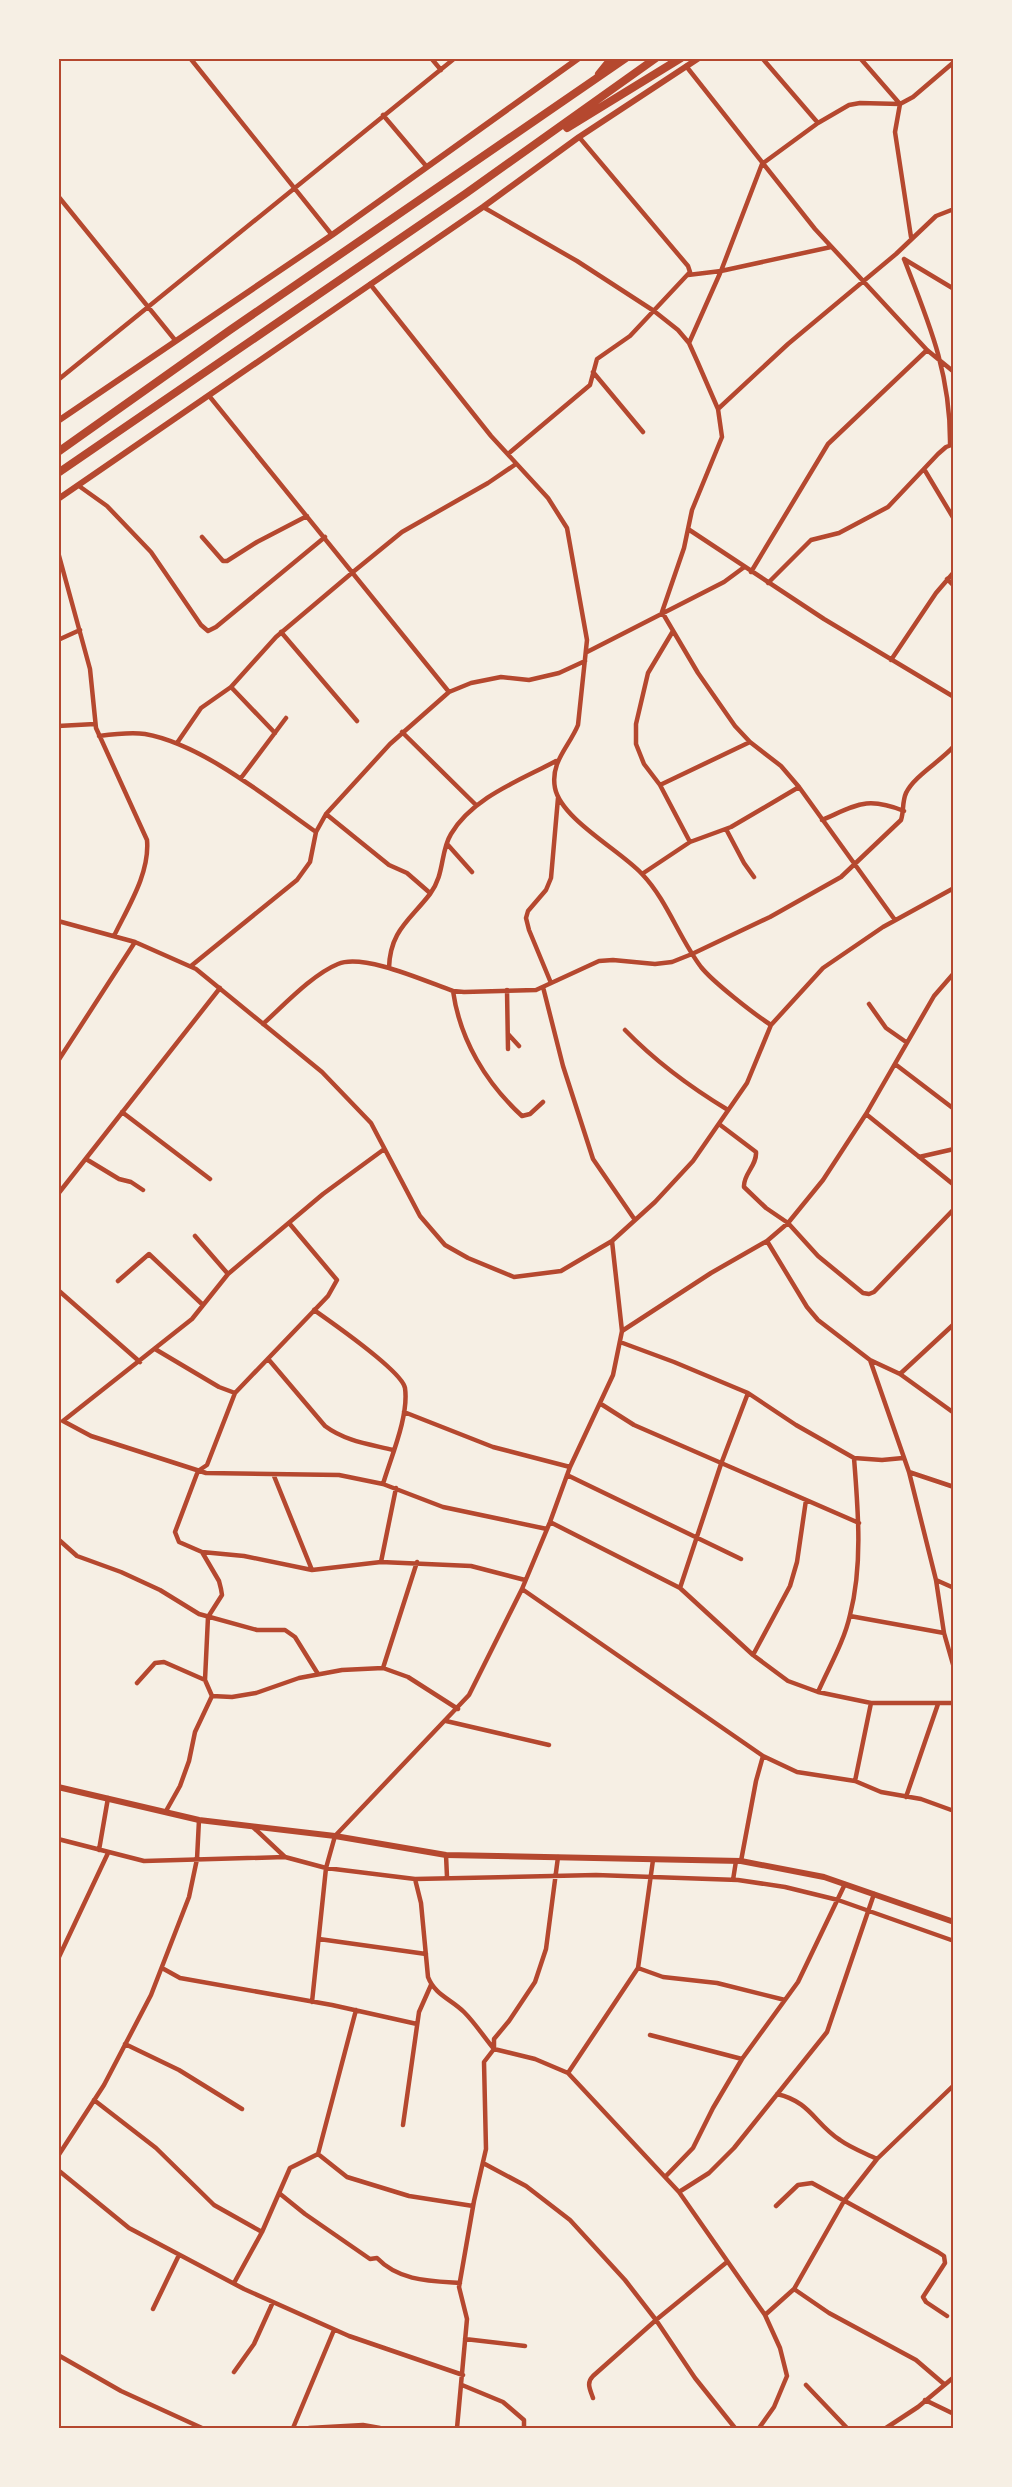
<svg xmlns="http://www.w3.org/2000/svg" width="1012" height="2487" viewBox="0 0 1012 2487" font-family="'PT Sans',sans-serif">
<rect width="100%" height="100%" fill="#f6efe4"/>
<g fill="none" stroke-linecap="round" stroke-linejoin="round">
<path stroke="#b5482f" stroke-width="4.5" d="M190,58L332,235
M431,58L441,70
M762,58L818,123
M860,58L900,104
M686,66L815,229L927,350L954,372
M900,104L895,132L911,237
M383,115L427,167
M58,196L175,340
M483,207L577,261L654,311L678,330L689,343L698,363L718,409L722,437L692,510L684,548L662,612L698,673L735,726L750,742L781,766L799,787L895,920
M904,259C929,323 951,374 950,445
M904,259L954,289
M688,275L721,271L831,247
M370,284L491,436L548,498L567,528L587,640L578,725C569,747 550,762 555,788C561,819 621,851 642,874C667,900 679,938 701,967C713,982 754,1014 771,1025
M689,343L721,271L762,164L818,123L849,105L860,103L900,104L913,97L954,62
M593,372L643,432
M58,380L455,58
M210,397L449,692
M718,409L788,344L896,254L936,216L954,209
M508,454L590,385L597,359L630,336L690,272L688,266L579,137
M924,469L954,519
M79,486L107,506L151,552L201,625L208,631L216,627L325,537
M688,529L824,619L954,697
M202,537L223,561H227L257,542L307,516
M58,552L90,669L96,728L147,840C150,873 128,907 114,936
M751,572L828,444L927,350
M947,579L954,586
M768,583L811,540L839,533L888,507L938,454L946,447L954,444
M673,631L648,673L636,724V744L644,764L660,785L690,842
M281,632L357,721
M58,640L80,630
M587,652L724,582L743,568
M891,660L936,593L954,572
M231,687L275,733
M58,726L95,724
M402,732L476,805
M99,736C114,734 130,732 145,734C202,744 269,799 316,832
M177,743L201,708L231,687L276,637L353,572L402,532L488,483L516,464
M241,778L286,718
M660,785L750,742
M326,814L389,865L407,873L430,893
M822,820C857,805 866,796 904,811
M726,829L744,863L754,877
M448,845L472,872
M642,874L690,842L731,827L799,787
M58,921L135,942L196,969L322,1072L371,1123L420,1216L445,1245L468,1258L514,1277L561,1271L612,1241L655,1202L693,1161L747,1083L771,1025L823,968L883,927L954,888
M191,966L297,880L310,862L316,832L326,814L390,744L449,692L471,683L501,677L529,680L559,673L585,661
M389,968C390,931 409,921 430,894C445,874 440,852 451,834C473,797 521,780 556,761
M551,983L529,930L526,918L528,911L546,890L551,878L558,798
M543,987L563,1066L593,1159L635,1220
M507,990L508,1049
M453,991C460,1040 486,1083 522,1116L530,1114L543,1102
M869,1004L886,1028L906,1042
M263,1024C284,1005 313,974 338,964C364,953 427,982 453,991L464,992L536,990L599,961L613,960L655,964L672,962L692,954L770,917L841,877L901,820C904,811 902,802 906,793C914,776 941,761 954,746
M625,1030C656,1062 690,1087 728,1110
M508,1034L519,1046
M58,1061L135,942
M895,1064L954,1109
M122,1112L210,1179
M866,1114L954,1185
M719,1124L756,1152C757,1166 743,1174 744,1187L766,1208L788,1223L818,1256L863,1293L869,1294L874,1292L954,1209
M383,1150L323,1194L228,1274L192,1319L63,1421L91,1436L206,1473L339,1475L383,1484L443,1507L547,1529
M919,1157L954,1149
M86,1159L119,1179L131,1182L143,1190
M58,1194L220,988
M195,1236L228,1274
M767,1241L807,1307L818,1320L870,1360L900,1374L954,1413
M118,1281L149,1254L203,1305
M58,1290L140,1362
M314,1310C331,1322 402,1371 405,1388C409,1416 391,1457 383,1484
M622,1331L711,1273L767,1241L788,1223L823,1180L866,1114L934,996L954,973
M620,1342L674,1362L748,1393L796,1425L854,1458L882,1460L903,1458
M155,1349L219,1387L235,1393L328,1296L337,1280L289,1223
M269,1360L325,1426C345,1441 369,1444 393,1450
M870,1360L909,1472L936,1580L944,1633L954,1668
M900,1374L954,1324
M601,1404L634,1425L859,1523
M404,1412L493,1447L570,1467
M909,1472L954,1487
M567,1475L741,1559
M274,1476L312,1570
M550,1522L680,1588L753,1655L788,1681L818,1692L871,1703H954
M58,1539L77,1556L121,1572L160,1590L199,1614L257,1630H285L295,1637L318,1674
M202,1552L244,1556L312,1570L381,1562L471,1566L525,1580
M381,1562L396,1488
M936,1580L954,1588
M680,1588L721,1464L748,1393
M522,1589L763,1756L797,1772L855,1781L881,1792L921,1799L954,1811
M850,1616L944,1633
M753,1655L790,1586L797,1562L806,1500
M383,1668L417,1562
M137,1683L155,1663L164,1662L205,1680
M818,1692C829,1667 844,1642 850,1615C863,1565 858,1509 854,1458
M212,1696L205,1680L208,1617L222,1595L221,1589L219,1581L202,1552L179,1542L175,1532L198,1471L207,1465L235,1393
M446,1721L549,1745
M855,1781L871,1703
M906,1797L938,1704
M166,1811L180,1786L189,1761L195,1732L212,1696L232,1697L256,1693L299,1678L342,1670L383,1668L408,1677L458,1709
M254,1828L285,1857L326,1868L415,1879L596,1875L738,1880L785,1887L838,1900L954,1941
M58,1839L144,1861L285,1857
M99,1850L108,1798
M446,1855L447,1877
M558,1857L546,1949L535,1982L509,2021L494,2039V2049L535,2059L568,2073L679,2192L709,2173L734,2148L827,2032L874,1894
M741,1861L756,1781L763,1756
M415,1879L421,1903L428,1977C435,1995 451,1999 464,2012C475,2023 484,2037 494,2049L484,2062L486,2149L474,2201L459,2287L467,2319L457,2428
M733,1880L736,1861
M319,1939L426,1954
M58,1959L108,1853
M162,1968L180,1978L332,2005L417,2024
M638,1968L663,1977L717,1983L785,2000
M312,2002L326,1868L335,1836L469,1695L522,1589L550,1522L570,1467L613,1375L622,1331L612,1241
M650,2035L742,2059
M125,2044L179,2070L242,2109
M568,2073L638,1968L653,1860
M777,2094C811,2102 814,2123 840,2140C851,2148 865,2153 877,2159
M94,2100L156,2148L214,2205L262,2232
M403,2125L419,2012L431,1985
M318,2154L356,2010
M58,2156L104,2085L151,1995L189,1897L197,1859L199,1820
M483,2163L526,2186L570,2220L625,2280L656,2320L695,2378L735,2428
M58,2170L129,2228L244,2289L349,2336L463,2375
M665,2177L693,2148L713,2108L742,2059L798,1982L845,1884
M679,2192L765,2315L780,2348L787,2376L774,2407L759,2428
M279,2193L305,2214L370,2259L377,2258C399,2281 430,2281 460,2283
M776,2206L798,2185L812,2183L938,2252L944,2256L945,2263L923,2297L926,2302L947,2316
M234,2283L262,2232L290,2168L318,2154L347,2177L409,2196L473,2206
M794,2289L829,2313L916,2360L944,2384
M153,2309L179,2255
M765,2315L794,2289L844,2201L877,2159L954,2085
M465,2339L525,2346
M58,2355L121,2391L202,2428
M234,2372L254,2344L273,2302
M462,2385L503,2402L524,2420V2428
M806,2385L847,2428
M593,2398C590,2389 586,2383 593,2376L656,2320L727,2262
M925,2400L954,2414
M293,2428L334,2330
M309,2428L363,2425L380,2428
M886,2428L918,2407L954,2377"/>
<path stroke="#b5482f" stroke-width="6" d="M58,421L332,235L579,58
M58,499L483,207L579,137L699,58
M58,1787L199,1820L335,1836L446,1855L741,1861L824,1877L954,1922"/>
<path stroke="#b5482f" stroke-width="8" d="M599,74L612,58
M567,128L681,58
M58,452L230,330L626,58
M58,473L465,194L656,58"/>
</g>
<rect width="1012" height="2487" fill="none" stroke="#f6efe4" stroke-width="120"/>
<rect x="60" y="60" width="892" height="2367" fill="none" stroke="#b5482f" stroke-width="2"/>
</svg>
